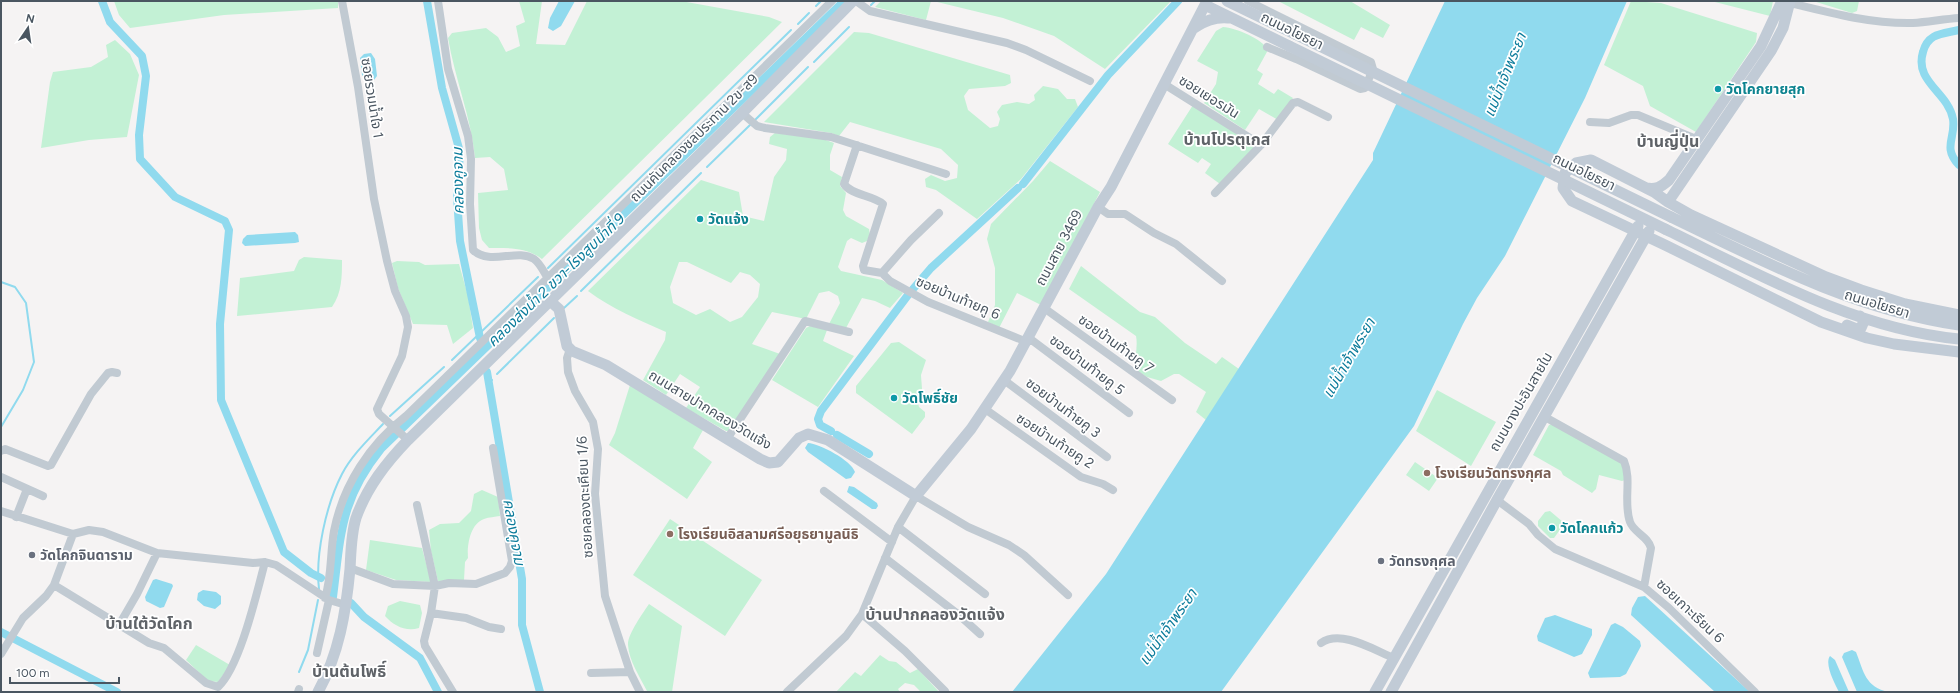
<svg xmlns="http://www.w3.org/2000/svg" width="1960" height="693" viewBox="0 0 1960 693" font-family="Figtree,'Noto Sans Thai',sans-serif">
<rect width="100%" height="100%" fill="#f5f3f3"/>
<path fill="#c3f1d5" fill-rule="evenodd" d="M114,1H338V8L224,15L130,28L119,15Z
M519,1H542L536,44L565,45L587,1H681L769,17L782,22L542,259C526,247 508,248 489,248L482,240L479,228L478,193L508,190L504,169L490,157L475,158C471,117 455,79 448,38L452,33L486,28L498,37L506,52L520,46L516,26L525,22Z
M881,1H931L926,20L875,7Z
M933,1H1171L1105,69L1054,36L1003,18Z
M1278,1H1350L1390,25L1383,38L1361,27L1354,40Z
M1631,1L1661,3L1757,33L1756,42L1696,132L1650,106L1643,86L1604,65Z
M1711,1H1773L1770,16Z
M1813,1H1859L1857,11L1852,13Z
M1223,27C1236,28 1263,39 1268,50L1257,70L1263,74L1258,84L1274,94L1278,89L1293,98L1278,120L1259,109L1245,130L1204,103L1216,84L1218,72L1197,61L1216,31Z
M854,32L869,33L1010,75L1011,83L1005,86L969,89L964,96L968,110L990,128L998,126L1000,119L997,112L1002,105L1017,102L1029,104L1035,100L1034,95L1043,86L1058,89L1067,99H1075L1078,107L1021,179L977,219L936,190L926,187L925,179L931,175L945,181L957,178L958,165L941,149L850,122L839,136L831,133L764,122Z
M115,40L130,54L139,75L127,137L89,140L41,148L50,82L53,72L91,67L108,57L106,45Z
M1193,105L1250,141L1253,145V151L1220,184L1205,173L1211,164L1202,158L1198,163L1168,144Z
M775,133L823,139L834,143L830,155V170L842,177L840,186L846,193L843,210L846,216L869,229L870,235L867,241L862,243L851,238L847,241L838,267L841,271L882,280L903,293L890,308L875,301L862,298L846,328L829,324L840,303L838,296L829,291L819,293L806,319L772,312L752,344L780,354L729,431H726L686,408L700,387L680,374L666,395L643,380L665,340L666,332C639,320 612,309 588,291L701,180L739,192L743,216L764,221L774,177L786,160L787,149L769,144L770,137ZM679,262H687L731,283L740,272L750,275L760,284L758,297L742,317L730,322L710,309L696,315L673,303L670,287Z
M1050,161L1100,192L1041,305L1017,293L999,328L988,322L995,305V268L987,239L991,224L1033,181Z
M304,257L342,260C342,276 342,293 332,307L237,316L240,278L294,271L299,260Z
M397,261L419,262L425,265L459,264L468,296L473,328L453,344L447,325L413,324L398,288L392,263Z
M1081,266L1140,312L1155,317L1185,343L1216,364L1222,357L1239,369L1206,420L1196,412L1206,392L1179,374H1174L1161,381L1147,377L1134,369C1135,359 1138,345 1136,336L1069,289Z
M810,326L827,330L823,341L854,356L818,407L772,380L806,328Z
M899,342L926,360L921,375L922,389L917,400L919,407L925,412V417L912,434L856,393V386L891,343Z
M630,385L703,430L693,448L712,462L687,499L609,445L615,433Z
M1437,390L1496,422L1471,466L1416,431Z
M1552,424L1622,462L1625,480L1622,481L1599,475L1596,489L1592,493L1563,475L1561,471L1533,455L1549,425Z
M1415,462L1438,478L1429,491L1406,475Z
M482,490L498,497L500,516C495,517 489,517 484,519C470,524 467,545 468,558L465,562L464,580L438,581L431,551L429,530L440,524L459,523L471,511L474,494Z
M1550,511L1563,522L1562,527L1554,538H1550L1538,526V521L1545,512Z
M670,519L762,580L725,636L633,575Z
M370,540L422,548L431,582L396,580L366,570Z
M400,601L420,605L422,613L419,628C406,632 394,626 385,616L388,606Z
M649,604L682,626L672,692L647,691C640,677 629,661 628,645C627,635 643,613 649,604Z
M196,645L230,665L218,682L208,681L186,660Z
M880,655L889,661L896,662L910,673L918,669L939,692H921L914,685L905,683L898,689L900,692H836L855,672L861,676Z"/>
<path fill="#90daee" d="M559,1H575L561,26L553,31L548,28L550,18Z
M1445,1H1627L1585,98L1505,256L1477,298L1463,324L1414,426L1221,692H1012L1106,574L1373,160V153Z
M371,53L375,59L377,76L374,80L366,81L362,75L360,58L364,54Z
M295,232L298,235L299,242L295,243L245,246L242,243L243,239L247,235Z
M808,443C820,444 851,460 855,472L851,478L846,479L808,452L805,448Z
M849,486L854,487L877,503L878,506L876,509H872L847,492Z
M156,579L172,584L173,586L164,607L160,608L146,601L145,597L153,580Z
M203,590L216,592L221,596V604L215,609L204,606L197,600L198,593Z
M1645,596L1750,692H1715L1631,615L1632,608L1638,597Z
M1555,615L1592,629V635L1582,654L1574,657L1538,641L1537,636L1545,618Z
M1615,623L1623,627L1640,641L1641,646L1626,674L1620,677L1590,678L1588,673L1611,625Z
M1852,650L1856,652C1864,672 1865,687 1889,692H1857L1842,657L1844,653Z
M1830,656L1835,660L1849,692H1839C1835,684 1824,664 1830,656Z"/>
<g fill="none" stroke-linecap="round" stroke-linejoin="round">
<path stroke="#90daee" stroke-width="2" d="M871,5L875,1
M816,6L821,1
M798,24L809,13
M814,62L849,27
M755,120L808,67
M707,167L750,125
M548,268L791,30
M1,282L15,287L26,303L34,362L23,390L1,427
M581,291L701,173
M564,308L577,296
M452,360L538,277
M497,374L554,318
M489,383L492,380
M390,416L444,367
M319,589C315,555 326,505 342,474C352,455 368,440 383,424
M299,672L308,650L318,600"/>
<path stroke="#90daee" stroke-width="8" d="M102,1L110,22L142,56L146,76L139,135L140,159L175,197L225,221L229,230L220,324L221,400L284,552L311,573L321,578
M427,1L442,88L460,152L457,198L460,241L480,338
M1959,30C1942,34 1928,33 1923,52C1914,82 1948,92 1953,119C1956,138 1942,147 1959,165
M1023,184L1108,75L1178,1
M913,289L931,268L1018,188
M487,372L522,579V625L540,692
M831,431L820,425L818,419L821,411L908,295
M837,435L869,454
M333,597C341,535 340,500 381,449L844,1
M351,603L364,617L420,658L438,692
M1,632L117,692"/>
<path stroke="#c1cad2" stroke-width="8" d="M342,1L358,87L374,199L387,261L395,291L406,316L408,327L402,356L377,409L379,414L408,440
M438,1L448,69L468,136L471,159L470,204L473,250C490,266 517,248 534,259C541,264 544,273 549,280C552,284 556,287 559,291
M856,1L870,11L1007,43L1026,50L1090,81
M1248,1L1371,62L1373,69L1365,88L1360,89L1296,59L1267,47
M1790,3C1830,13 1871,24 1913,23C1928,22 1944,19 1959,18
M1164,84L1261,145
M742,113L757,126L765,128L831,137L946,174
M1590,122L1609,123L1631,115H1638L1696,139
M857,145L844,184C851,195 872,195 883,204L863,266L864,270L882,273
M1215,193L1261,145L1293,103L1298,102L1328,117
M1098,207L1108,214H1125L1154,233L1176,244L1222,281
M882,273L890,281L928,302L1027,342
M882,273L911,240L939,213
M1044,308L1172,400
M1029,338L1129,413
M570,349L567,358L568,372L575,391L593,422L598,449L595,494L605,596L630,672L640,692
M1004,380L1107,457
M985,409L1081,477L1103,484L1113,490
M1545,417L1624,461C1632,480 1623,502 1630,522C1634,533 1648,536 1651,548L1644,587
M727,439L805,321L849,332
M1,451L5,449L48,466L51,465L91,394L108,373L112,372L117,373
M1,477L43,496
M824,491L892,542
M1497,500L1529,524L1538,535L1555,549L1644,587L1669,608L1755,692
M417,505L435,586L431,613L424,641L425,646L453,692
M1,511L73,534L89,530L103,532L157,553L253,563L265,562L276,565L329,600L346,605
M16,517L27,489
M898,527L985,594
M885,558L959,615L980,634
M350,568L393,584L435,586L449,583L476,584L505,573L510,567L512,561L493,448
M54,585L149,643L164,648L206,683L218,687C240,667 257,592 265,562
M325,598C332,576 330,553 334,531C343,485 370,444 406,416L832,1
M431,613L466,618L489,627L501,629
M862,614L905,651L945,691
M119,625L137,594L157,553
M1321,643C1341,629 1374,650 1394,658
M317,653L329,600
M1,654L23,618L46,596L54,585L73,534
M591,673L630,672
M298,692L299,689
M787,692L846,636L862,614L898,527L916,496L968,527L1009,545L1024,555L1068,595"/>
<path stroke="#c1cbd6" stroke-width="11" d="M1227,1L1295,34
M1205,5L1289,46
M1194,28C1205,21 1214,17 1228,18
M1646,188C1656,190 1661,187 1669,180L1761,46L1782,1
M1668,202L1771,51L1783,28L1790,1
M1671,217C1764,262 1856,310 1959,325
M1665,229C1758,274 1855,329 1959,339
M550,301L559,309L567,346L572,351L606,365L760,459L769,463L778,462L799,438L808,434L828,440L916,496L971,429L1010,371L1098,207L1111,187L1207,1
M1959,315L1905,304L1861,290L1826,277L1691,215L1668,202L1654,192L1591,160L1576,163L1565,173L1563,188L1572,201L1665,245L1821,322L1867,338L1894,344L1959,352
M1847,325L1857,329L1861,328L1864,321L1860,316
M318,692C339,654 346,612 350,569C351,552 351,534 356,518C367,487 386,463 408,440L742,113L853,1
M1375,692L1638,226
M1391,692L1497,500L1649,231"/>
<path stroke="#c1cbd6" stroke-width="11" d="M1295,34L1671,217
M1289,46L1665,229"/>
</g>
<g fill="#0f9aa8" stroke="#fff" stroke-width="1.5">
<circle cx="1718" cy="89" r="4"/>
<circle cx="700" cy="219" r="4"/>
<circle cx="894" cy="398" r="4"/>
<circle cx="1552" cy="528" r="4"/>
</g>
<g fill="#8d6e63" stroke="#fff" stroke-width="1.5">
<circle cx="1427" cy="473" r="4"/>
<circle cx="670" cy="534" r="4"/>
</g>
<g fill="#6b7280" stroke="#fff" stroke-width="1.5">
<circle cx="32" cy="555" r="4"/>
<circle cx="1381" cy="561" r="4"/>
</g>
<g text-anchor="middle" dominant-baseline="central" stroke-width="3.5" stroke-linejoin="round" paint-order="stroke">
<g font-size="14" fill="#4a5661" stroke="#fff">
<text transform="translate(1292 31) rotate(26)">ถนนอโยธยา</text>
<text transform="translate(1209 97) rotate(32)">ซอยเยอรมัน</text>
<text transform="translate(372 98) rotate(81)">ซอยรวมน้ำใจ 1</text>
<text transform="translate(694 138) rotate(-45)">ถนนคันคลองชลประทาน 2ข-ส9</text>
<text transform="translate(1584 172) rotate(26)">ถนนอโยธยา</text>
<text transform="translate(1059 248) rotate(-62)">ถนนสาย 3469</text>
<text transform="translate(958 298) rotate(23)">ซอยบ้านท้ายคู 6</text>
<text transform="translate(1877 304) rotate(17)">ถนนอโยธยา</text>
<text transform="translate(1116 344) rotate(36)">ซอยบ้านท้ายคู 7</text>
<text transform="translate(1087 365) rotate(37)">ซอยบ้านท้ายคู 5</text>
<text transform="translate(1521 402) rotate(-60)">ถนนบางปะอินสายใน</text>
<text transform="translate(1063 408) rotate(37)">ซอยบ้านท้ายคู 3</text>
<text transform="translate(710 410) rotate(31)">ถนนสายปากคลองวัดแจ้ง</text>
<text transform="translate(1055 441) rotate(33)">ซอยบ้านท้ายคู 2</text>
<text transform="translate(585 497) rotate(-93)">ซอยคลองตะเคียน 1/6</text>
<text transform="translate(1690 611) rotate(43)">ซอยเกาะเรียน 6</text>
</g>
<g font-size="14" font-weight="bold" fill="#0d838f" stroke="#fff" text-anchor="start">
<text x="1726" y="89">วัดโคกยายสุก</text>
<text x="708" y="219">วัดแจ้ง</text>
<text x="902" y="398">วัดโพธิ์ชัย</text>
<text x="1560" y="528">วัดโคกแก้ว</text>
</g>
<g font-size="14" font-weight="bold" fill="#785e54" stroke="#fff" text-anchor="start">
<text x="1435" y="473">โรงเรียนวัดทรงกุศล</text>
<text x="678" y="534">โรงเรียนอิสลามศรีอยุธยามูลนิธิ</text>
</g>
<g font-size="14" font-weight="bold" fill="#5b616d" stroke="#fff" text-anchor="start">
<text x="40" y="555">วัดโคกจินดาราม</text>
<text x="1389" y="561">วัดทรงกุศล</text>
</g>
<g font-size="15" font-style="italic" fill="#0c7c9b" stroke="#fff">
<text transform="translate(1505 75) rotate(-68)">แม่น้ำเจ้าพระยา</text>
<text transform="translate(458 181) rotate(-91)">คลองคูจาม</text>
<text transform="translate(556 280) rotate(-44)">คลองส่งน้ำ 2 ขวา-โรงสูบน้ำที่ 9</text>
<text transform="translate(1349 358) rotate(-60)">แม่น้ำเจ้าพระยา</text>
<text transform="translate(514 532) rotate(80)">คลองคูจาม</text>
<text transform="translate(1168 627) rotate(-55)">แม่น้ำเจ้าพระยา</text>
</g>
<g font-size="16" font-weight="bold" fill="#5f6368" stroke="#fff">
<text x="1227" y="139">บ้านโปรตุเกส</text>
<text x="1668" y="141">บ้านญี่ปุ่น</text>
<text x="935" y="614">บ้านปากคลองวัดแจ้ง</text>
<text x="149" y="623">บ้านใต้วัดโคก</text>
<text x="349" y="671">บ้านต้นโพธิ์</text>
</g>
</g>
<rect width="1960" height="693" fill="none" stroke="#4a5661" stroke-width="4"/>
<g transform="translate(28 28) rotate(13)" stroke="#ffffff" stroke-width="3" paint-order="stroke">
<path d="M0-3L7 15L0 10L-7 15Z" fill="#4a5661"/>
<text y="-6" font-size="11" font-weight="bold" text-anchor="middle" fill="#4a5661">N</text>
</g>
<path d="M10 677v6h109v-6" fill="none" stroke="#4a5661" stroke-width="2"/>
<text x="16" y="677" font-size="12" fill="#4a5661" stroke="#ffffff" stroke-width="3" paint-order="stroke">100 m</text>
</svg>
